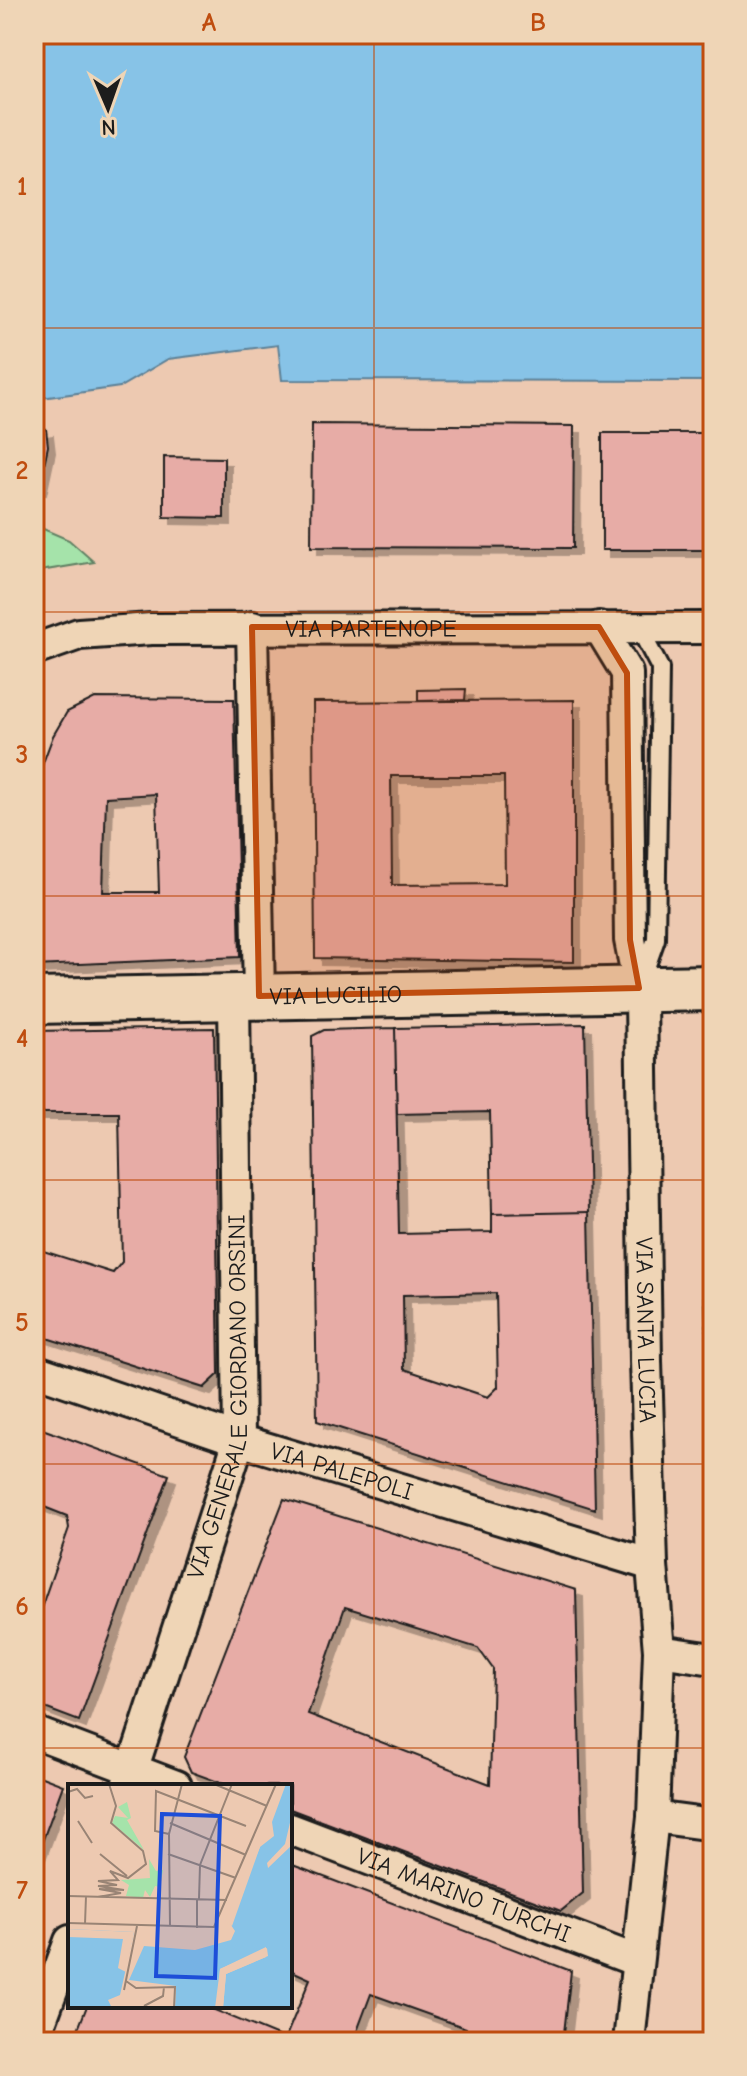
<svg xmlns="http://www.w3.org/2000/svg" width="747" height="2076" viewBox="0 0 747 2076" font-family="'Comic Neue',sans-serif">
<defs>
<filter id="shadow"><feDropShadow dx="7" dy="7" stdDeviation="0" flood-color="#0004"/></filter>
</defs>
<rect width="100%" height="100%" fill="#edc9b1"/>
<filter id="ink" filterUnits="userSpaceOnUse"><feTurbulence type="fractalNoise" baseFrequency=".0125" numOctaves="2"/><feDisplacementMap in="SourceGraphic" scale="16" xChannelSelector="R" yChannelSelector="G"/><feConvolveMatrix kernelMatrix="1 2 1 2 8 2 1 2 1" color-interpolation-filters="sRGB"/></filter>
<g filter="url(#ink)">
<path fill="#a5e3aa" stroke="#608063" stroke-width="2" d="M34,525L69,540L94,562L34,572Z
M713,1204V1354L708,1355L702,1255Z"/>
<path fill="#87c3e7" stroke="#5c8096" stroke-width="2" d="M34,34H713V381L282,380L278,345L168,359L120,387L34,399Z"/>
<path fill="#e7aca6" stroke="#1c1c1c" stroke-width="2" fill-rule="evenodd" filter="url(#shadow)" d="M312,424L574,426L573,548L311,547Z
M46,429L48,446L39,488L34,487V431Z
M602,433H713V550H602Z
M164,457L224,458V518L164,517Z
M466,689L465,700L418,701V690Z
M95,698L234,699L240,957L34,966V787L53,736L67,712ZM156,794L159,892H103L106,797Z
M574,700V962L315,958L313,702ZM391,776H504L505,884L392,885Z
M585,1024L589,1212L492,1214L490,1112L397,1114L395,1028Z
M214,1028L219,1374L204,1388L34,1334V1248L113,1273L122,1262L119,1113H34V1031Z
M395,1028L399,1234L492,1232V1214L589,1212L595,1509L317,1421L312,1036L324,1030ZM496,1293L498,1387L488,1397L404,1369L403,1295Z
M34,1426L169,1475L79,1721L34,1704V1613L41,1608L69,1528L67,1516L34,1503Z
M284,1499L576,1590L583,1893L561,1911L290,1809V1786H229L191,1772L184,1757ZM345,1607L478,1648L493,1669L490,1784L308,1714Z
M34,1774L63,1785L34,1864Z
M290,1864L571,1971L563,2042H466V2028L371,1994L353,2042H73L87,2006H205L285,2039L310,1979L290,1970Z
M713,1952V2042H707L703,2041Z"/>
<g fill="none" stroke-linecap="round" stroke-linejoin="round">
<defs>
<path id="lane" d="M639,628L660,668L656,939L642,979"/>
<g id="street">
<path d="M252,627L259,996"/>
<path id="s1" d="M599,627L627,673L630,940L641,997L646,1361L652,1565L659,1651L653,1817L629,2042"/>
<path id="s2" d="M34,650L79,634L151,629L713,628"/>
<path id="s3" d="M34,1370L239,1440L652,1565"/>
<path d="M659,1651L713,1659"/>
<path d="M34,1732L176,1786"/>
<path id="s4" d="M127,1786L239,1440L234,996"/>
<path d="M653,1817L713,1825"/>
<path id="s5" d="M290,1829L637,1961"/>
<path d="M34,2039L70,1941"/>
</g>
<g id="secondary">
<path id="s6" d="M34,1001L713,988"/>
</g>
</defs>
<use href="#lane" stroke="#1c1c1c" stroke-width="22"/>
<use href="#street" stroke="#1c1c1c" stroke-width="36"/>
<use href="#secondary" stroke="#1c1c1c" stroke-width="50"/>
<use href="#lane" stroke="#efd5b6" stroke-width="16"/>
<use href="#street" stroke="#efd5b6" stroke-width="30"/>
<use href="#secondary" stroke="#efd5b6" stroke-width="44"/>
</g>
</g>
<path fill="#bf4d0f" fill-opacity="0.2" stroke="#bf4d0f" stroke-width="6" stroke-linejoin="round" d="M252,627H599L627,673L630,940L639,988L259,996Z"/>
<path fill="none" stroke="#bf4d0f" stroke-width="2" stroke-opacity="0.55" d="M374,34V2042M34,328H713M34,612H713M34,896H713M34,1180H713M34,1464H713M34,1748H713"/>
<g text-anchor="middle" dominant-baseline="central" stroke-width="6" stroke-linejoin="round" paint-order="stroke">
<g font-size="24" fill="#1c1c1c" stroke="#efd5b6">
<text stroke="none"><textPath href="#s2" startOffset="340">VIA PARTENOPE</textPath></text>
<text stroke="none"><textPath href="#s6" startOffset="302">VIA LUCILIO</textPath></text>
<text stroke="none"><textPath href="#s1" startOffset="712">VIA SANTA LUCIA</textPath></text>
<text stroke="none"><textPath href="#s4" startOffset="404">VIA GENERALE GIORDANO ORSINI</textPath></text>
<text stroke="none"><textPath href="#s3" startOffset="324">VIA PALEPOLI</textPath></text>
<text stroke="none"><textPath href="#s5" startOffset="186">VIA MARINO TURCHI</textPath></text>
</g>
</g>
<g transform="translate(68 1784)">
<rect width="224" height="224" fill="#edc9b1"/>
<path d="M59,18L63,34L59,36L76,66L44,39L47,32L60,34L50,23ZM81,75L88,87L95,86L92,103L87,102L82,113L77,106L75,114L58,112L61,101L53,96L82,94Z" fill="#a5e3aa"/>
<path d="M218,0H224V224H155L158,190L198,173V163L152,185L147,224H107L108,202L61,196L76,162L127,166L163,156L167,147L161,138L192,63L206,52L204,38ZM0,145L66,148L52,211L40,216L44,224H0Z" fill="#87c3e7"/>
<path d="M224,30L223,62L200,84L199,79L217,60ZM188,63H192L164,142L157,137ZM0,145L66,148L58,188L50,184L55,155L0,153ZM199,164L200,172L158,190L155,224H149L152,185Z" fill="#edc9b1"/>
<path fill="none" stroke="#998475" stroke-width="2" d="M146,0L199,22M0,8L9,5L17,14L25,12M10,37L24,59M102,39L178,71M101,50L87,47L88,7L178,42M32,70L59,92M100,70L168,94M0,112L159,116M30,113L53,109L31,105L56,106L30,102L49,101L30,97L50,96L42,87L60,94L78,80L75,67L43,39L48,22L41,0M131,115L132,81L164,0M0,139L146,143L208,0M17,140L18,112M102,143L101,50L114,0M129,144V115M58,197L68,204L107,203L106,224M56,206L69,142M76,222L95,212L96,203"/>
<path fill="#1d4ed8" fill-opacity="0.15" stroke="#1d4ed8" stroke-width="4" d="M94,30L152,32L147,194L88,192Z"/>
<rect width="224" height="224" fill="none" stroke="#1c1c1c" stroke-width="4"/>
</g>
<rect width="747" height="2076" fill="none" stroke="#efd5b6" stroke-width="88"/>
<g transform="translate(108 108) rotate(178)" stroke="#efd5b6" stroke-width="6" paint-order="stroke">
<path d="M0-6L14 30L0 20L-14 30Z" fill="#1c1c1c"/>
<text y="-12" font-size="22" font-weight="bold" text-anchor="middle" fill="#1c1c1c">N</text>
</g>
<rect x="44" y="44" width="659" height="1988" fill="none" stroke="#bf4d0f" stroke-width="3"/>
<g font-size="26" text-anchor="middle" font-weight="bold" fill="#bf4d0f">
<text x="209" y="31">A</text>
<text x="538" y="31">B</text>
<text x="22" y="195">1</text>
<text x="22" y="479">2</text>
<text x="22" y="763">3</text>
<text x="22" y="1047">4</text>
<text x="22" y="1331">5</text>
<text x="22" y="1615">6</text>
<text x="22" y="1899">7</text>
</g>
</svg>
